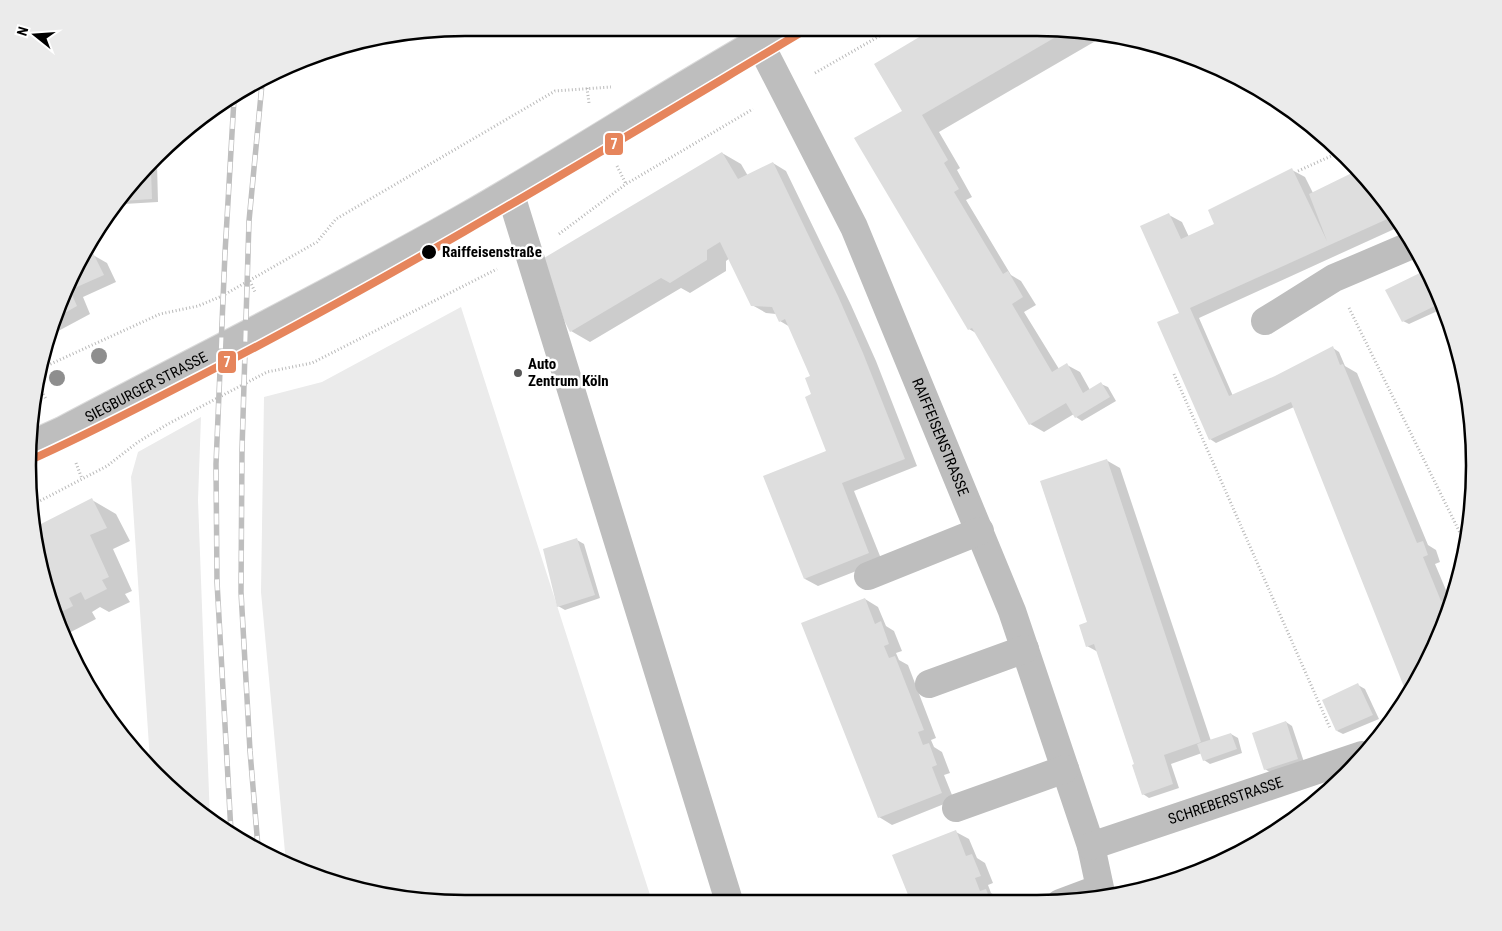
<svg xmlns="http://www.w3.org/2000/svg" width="1502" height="931" viewBox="0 0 1502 931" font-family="'Roboto Condensed',sans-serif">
<rect width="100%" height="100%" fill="#fff"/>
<path fill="#ebebeb" d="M461,307L652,901L409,900L298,870L286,863L261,592L264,397L322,382Z
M201,417L198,500L210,820L199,813L150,761L131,477L138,452Z"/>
<path fill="#0003" d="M934,30L1093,31L1106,35L939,132L960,168L957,170L972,197L966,200L1011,275L1021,281L1036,305L1024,312L1059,369L1067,365L1080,372L1090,390L1101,384L1108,387L1116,401L1082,421L1076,417L1074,414L1044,432L1030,424L976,333L969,329L903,111Z
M722,153L741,164L748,176L773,163L786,171L851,305L876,361L917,466L854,491L882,561L818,586L805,579L828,452L813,395L812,377L790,327L780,321L776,314L766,313L752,305L730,258L726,261V271L690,293L681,288L590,342L571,331Z
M157,163L158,202L124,204L120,202Z
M1292,170L1305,177L1313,193L1360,171L1366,176L1401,226L1199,318L1233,396L1276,377L1333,348L1339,352L1345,366L1357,373L1428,545L1436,550L1440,562L1435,564L1451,602L1429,659L1409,692L1407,691L1294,407L1216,443L1210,439L1181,314L1169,215L1182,222L1189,237L1216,225Z
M93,255L107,263L116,282L83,297L90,314L49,336L51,325L85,256Z
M1427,272L1444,308L1409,324L1403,321L1387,291Z
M1106,460L1120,468L1211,741L1231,734L1238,738L1242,753L1210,764L1204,760L1202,753L1171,764L1179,788L1149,798L1143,794L1137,765L1098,652L1087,646L1088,623Z
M92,500L116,514L130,541L113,549L132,591L125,594L130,602L109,612L100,607L92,612L96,619L65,635L51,606L38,527Z
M577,540L584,544L600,598L565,610L558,606Z
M865,599L878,607L886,626L894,631L902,651L896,653L899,660L908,665L936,738L931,740L934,747L942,752L950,773L944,775L954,800L892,825L879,817Z
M1358,685L1365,689L1379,719L1343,734L1337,731Z
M101,700L107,704L115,724L101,709Z
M1286,722L1292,726L1304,762L1271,773L1265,769Z
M956,832L969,839L977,858L985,863L993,883L988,885L991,893L999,898L1001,902H912Z
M1171,880L1150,888L1139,890V888Z"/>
<path fill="#dedede" d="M931,30L1066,31L922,115L948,160L944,163L959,189L954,192L1003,274L1008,271L1023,297L1012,304L1052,372L1067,363L1083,393L1101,382L1110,397L1075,418L1066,403L1029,425L972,328L968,330L854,138L902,111L874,64Z
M722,152L738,179L773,162L838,296L863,353L905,459L842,483L869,553L804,579L763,476L826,451L805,397L811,394L805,378L810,376L785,319L779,322L772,307L751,306L720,242L707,250V260L670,283L661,278L570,332L564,320L544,258Z
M1292,168L1327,241L1309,194L1358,170L1366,176L1394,216L1190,308L1229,396L1275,376L1333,346L1340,365L1343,364L1417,543L1423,541L1428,555L1423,557L1441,601L1445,600L1449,608L1429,659L1410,691L1406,692L1291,402L1209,440L1157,322L1179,313L1140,226L1169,213L1181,239L1214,224L1208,210Z
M151,169L152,199L121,201L125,197Z
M93,253L104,275L70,290L77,306L54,319L85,255Z
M1426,270L1441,303L1402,322L1385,290Z
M1107,459L1201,742L1164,755L1173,784L1142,795L1132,765L1134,764L1094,644L1086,647L1079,625L1087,622L1040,481Z
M92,498L107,528L90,535L109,577L102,580L107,589L85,600L81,592L69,598L73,606L55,615L51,606L37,526Z
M577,538L595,595L557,607L543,549Z
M865,598L875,624L881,621L889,644L884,646L889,658L895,656L924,730L918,732L923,745L929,743L937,765L932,767L942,793L878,818L801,623Z
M1358,683L1373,715L1336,731L1322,700Z
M101,699L108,715H107L101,709L97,701Z
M1286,721L1298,759L1264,770L1252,733Z
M1231,733L1237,749L1203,761L1197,744Z
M956,830L966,856L972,854L981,876L975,878L980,891L986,889L991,902H911L892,855Z
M1172,878L1150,888L1138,890L1137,887Z"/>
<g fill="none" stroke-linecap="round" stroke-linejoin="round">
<defs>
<g id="major">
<path id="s3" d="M31,445L62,431C196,360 332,293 464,218C571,157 674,89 781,29"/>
</g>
</defs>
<use href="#major" stroke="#dbdbdb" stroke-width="30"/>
<path stroke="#b9b9b9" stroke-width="3" stroke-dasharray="1 2.5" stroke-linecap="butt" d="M815,73L890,30
M587,88L589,103
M617,166L626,184
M1298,171L1340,152
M559,234L626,184L753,109
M250,281L255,292
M1349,308L1465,543
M44,367L160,314L198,306L222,296L317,242L336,219L555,91L611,87
M1174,374L1330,728
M40,388L46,399
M76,463L82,479
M34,504L107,466L138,442L168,424L267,372L312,363L497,269"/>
<g stroke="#bebebe" stroke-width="28">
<path id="s1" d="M759,42L854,227L1012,611L1091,846L1100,888L1060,903"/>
<path d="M510,192L729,901"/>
<path d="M1265,321L1334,278L1414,244"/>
<path d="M868,576L980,531"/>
<path d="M929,684L1025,649"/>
<path d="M956,808L1065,769"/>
<path id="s2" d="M1091,846L1362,755"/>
</g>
<use href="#major" stroke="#bebebe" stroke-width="28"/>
<defs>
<path id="rail" d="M231,832L217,582L216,464L225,253L234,99
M258,847L250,751L241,592L242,450L249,221L262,84"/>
</defs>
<use href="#rail" stroke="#bebebe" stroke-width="5.5"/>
<use href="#rail" stroke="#fff" stroke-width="4" stroke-dasharray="11" stroke-linecap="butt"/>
<defs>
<path id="tram-1" d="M28,461C87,435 143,405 200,376C407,270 605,149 805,30"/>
</defs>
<use href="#tram-1" stroke="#fff" stroke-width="11"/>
<use href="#tram-1" stroke="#e6855c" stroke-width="8"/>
</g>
<g fill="#8e8e8e">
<circle cx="99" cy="356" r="8"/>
<circle cx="57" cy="378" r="8"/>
</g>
<circle fill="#000" stroke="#fff" stroke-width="2" cx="429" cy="252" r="8"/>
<circle fill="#595959" stroke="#fff" stroke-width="2" cx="518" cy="373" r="5"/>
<g text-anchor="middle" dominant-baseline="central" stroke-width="5" stroke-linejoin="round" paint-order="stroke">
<g font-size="15" font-weight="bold" fill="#000" stroke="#fff" text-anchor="start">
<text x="442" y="252">Raiffeisenstraße</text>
</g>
<g font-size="15" font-weight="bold" fill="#000" stroke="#fff" text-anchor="start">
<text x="528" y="364">Auto<tspan x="528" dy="17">Zentrum Köln</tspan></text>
</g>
<g font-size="15" fill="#000" stroke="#fff">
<text stroke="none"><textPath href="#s3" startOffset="129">SIEGBURGER STRASSE</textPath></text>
<text stroke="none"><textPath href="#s1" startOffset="435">RAIFFEISENSTRASSE</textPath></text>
<text stroke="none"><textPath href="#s2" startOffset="142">SCHREBERSTRASSE</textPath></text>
</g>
</g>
<path d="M0 0H1502V931H0ZM465 36H1037A429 429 0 0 1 1466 465V466A429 429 0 0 1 1037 895H465A429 429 0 0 1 36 466V465A429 429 0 0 1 465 36Z" fill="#ebebeb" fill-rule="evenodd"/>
<path fill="none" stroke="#000" stroke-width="2.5" d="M465 36H1037A429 429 0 0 1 1466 465V466A429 429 0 0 1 1037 895H465A429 429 0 0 1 36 466V465A429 429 0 0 1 465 36Z"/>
<g stroke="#fff" stroke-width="2">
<rect x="604" y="132" width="20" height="24" rx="5" fill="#e6855c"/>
<rect x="217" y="350" width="20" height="24" rx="5" fill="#e6855c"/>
</g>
<g font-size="14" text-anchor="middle" font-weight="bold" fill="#fff">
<text x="614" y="149">7</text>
<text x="227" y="367">7</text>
</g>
<g transform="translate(35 35) rotate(287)" stroke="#ffffff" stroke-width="4" paint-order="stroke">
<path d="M0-4L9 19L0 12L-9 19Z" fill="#000000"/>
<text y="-8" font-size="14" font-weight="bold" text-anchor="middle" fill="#000000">N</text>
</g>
</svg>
